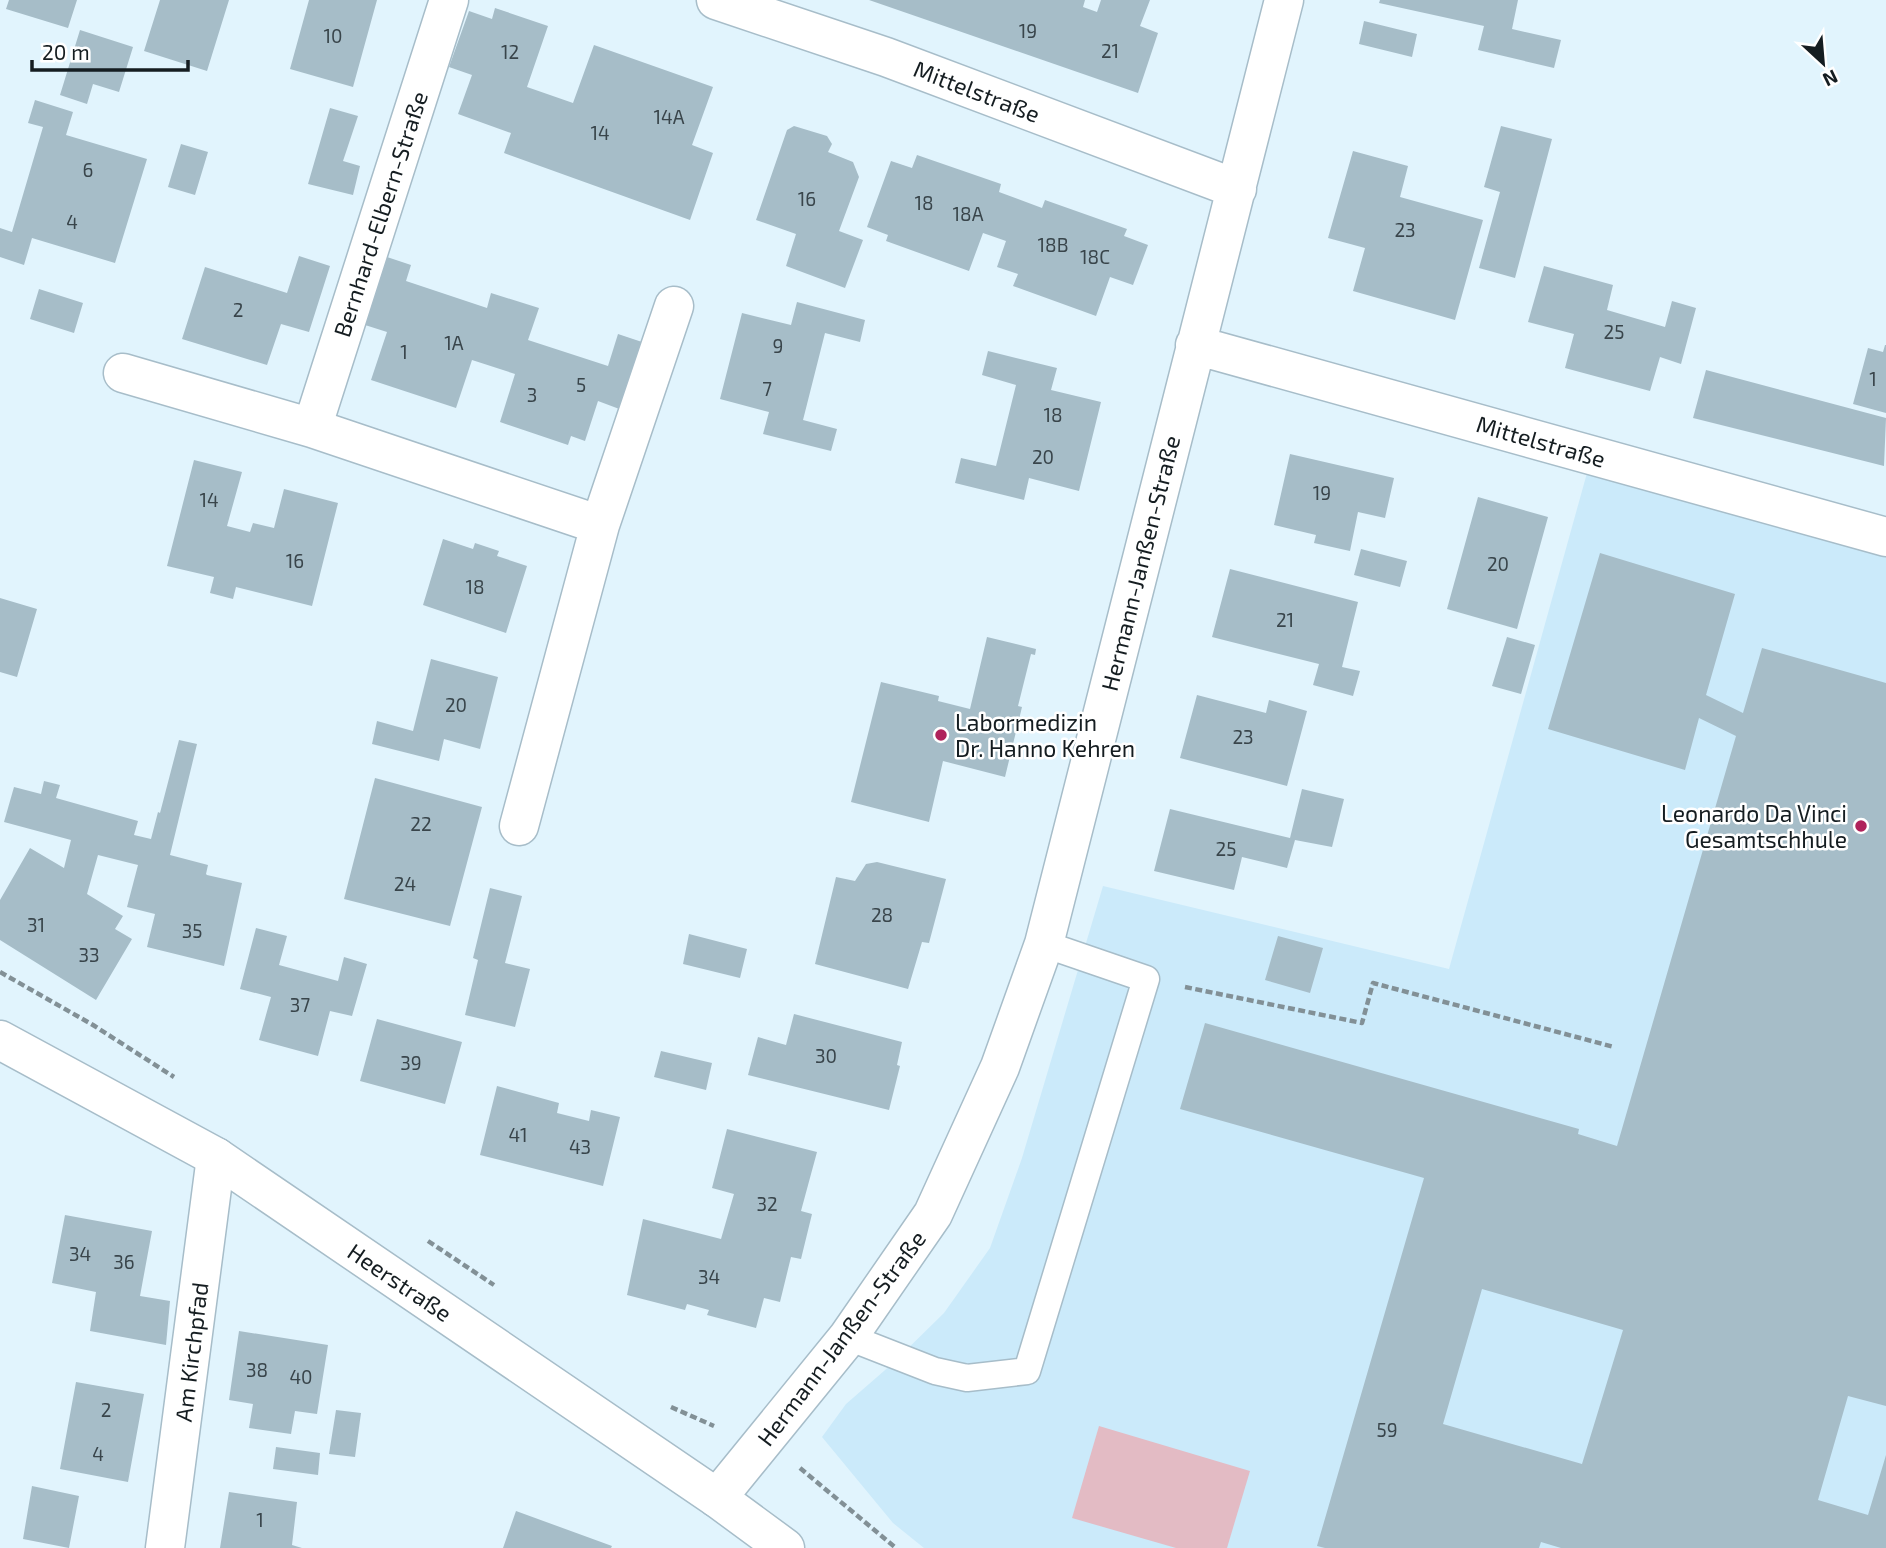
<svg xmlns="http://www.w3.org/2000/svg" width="1886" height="1548" viewBox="0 0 1886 1548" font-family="'Exo 2',sans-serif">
<rect width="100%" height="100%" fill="#e1f4fd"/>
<path fill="#cbeafa" d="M1587,473L1886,549V1548H924L893,1523L822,1437L846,1404L892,1364L944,1313L990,1248L1022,1158L1103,886L1449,969Z"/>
<path fill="#e3bbc4" d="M1099,1426L1250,1471L1227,1548H1176L1072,1518Z"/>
<path fill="#a6bdc8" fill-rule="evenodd" d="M9,0H77L68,28L6,9Z
M160,0H229L207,71L144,51Z
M309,0H377L353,87L290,69Z
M869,0H1085L1083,7L1097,12L1101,0H1150L1140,26L1158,33L1138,93Z
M1380,0H1518L1512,29L1561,40L1554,68L1478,50L1484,26L1379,3Z
M495,8L548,26L527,87L573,103L594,45L713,87L692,145L713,153L690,220L504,153L511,133L458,114L472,75L449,67L469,11L492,19Z
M1364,21L1417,34L1412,57L1359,44Z
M80,30L133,47L119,92L93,84L87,104L60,95Z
M35,100L73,112L66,135L147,159L115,263L32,238L24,265L0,257V228L12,232L43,127L28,123Z
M330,108L358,116L343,161L360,166L353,195L308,184Z
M794,126L827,136L832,144L828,152L853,162L859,177L839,231L863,240L845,288L786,266L796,234L756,220L787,130Z
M1501,126L1552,139L1515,278L1479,268L1500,192L1484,187Z
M181,144L208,152L195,195L168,187Z
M1353,151L1408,166L1400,197L1483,220L1455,320L1353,291L1365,248L1328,238Z
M917,155L1001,184L999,192L1042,208L1045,200L1127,229L1124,236L1148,245L1133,285L1110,277L1096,316L1013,286L1018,274L997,267L1006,241L983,233L969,271L886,241L888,235L867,227L891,161L912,168Z
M299,256L330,266L309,332L281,324L267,365L182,339L205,267L287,293Z
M387,257L411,265L406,281L487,308L491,293L539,308L528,340L608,366L618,334L645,343L622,410L598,401L585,441L571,436L568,445L500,422L515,374L472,360L456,408L371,380L387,332L365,325Z
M1544,266L1613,285L1607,310L1665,327L1672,301L1696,308L1681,364L1660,357L1650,391L1565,368L1574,334L1528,322Z
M39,289L83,303L74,333L30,319Z
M797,302L865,320L860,342L825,333L803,420L837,429L831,451L763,434L769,412L720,399L742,313L791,325Z
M1885,345H1886V413L1853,404L1868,348L1883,352Z
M988,351L1057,368L1051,390L1101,402L1079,491L1029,478L1024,500L955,483L961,458L996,466L1016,385L982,375Z
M1706,370L1886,418L1884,466L1693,418Z
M1290,454L1394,478L1385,518L1358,512L1350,551L1314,543L1316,535L1274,525Z
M194,460L242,472L227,526L250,532L253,523L274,528L284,489L338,503L312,606L236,587L233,599L210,593L214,577L167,566Z
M1478,497L1548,517L1517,629L1447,609Z
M443,539L473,549L475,543L499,551L497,556L527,566L506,633L423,605Z
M1361,549L1407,561L1400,587L1354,575Z
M1600,553L1735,594L1706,695L1743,713L1762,648L1886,683V1406L1848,1396L1818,1500L1868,1515L1886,1455V1548H1561L1541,1542L1539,1548H1325L1317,1546L1424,1178L1180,1109L1205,1023L1579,1129L1578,1134L1617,1146L1736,736L1699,718L1685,770L1548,729ZM1482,1289L1623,1330L1582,1464L1443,1424Z
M1230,569L1358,602L1342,667L1360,671L1353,696L1313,685L1319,664L1212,637Z
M0,598L37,609L17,677L0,672Z
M987,637L1036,649L1035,655L1031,654L1018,706L1022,707L1005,777L943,761L929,822L851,802L881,682L939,696L938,701L970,709Z
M1507,637L1535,645L1521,694L1492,686Z
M431,659L498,677L480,749L444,739L439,761L372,744L377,721L413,731Z
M1197,695L1266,713L1269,700L1307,711L1287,786L1180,758Z
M179,740L197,744L170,855L208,865L206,874L207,875L242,883L224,966L147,947L155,914L127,907L138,865L98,855L87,894L123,916L115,929L132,939L96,1000L0,940V900L30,848L64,868L71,840L4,822L14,787L41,794L44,781L60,785L56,798L138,821L134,835L151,839L158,812L160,813Z
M375,778L482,807L450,926L344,899Z
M1302,789L1344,799L1332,847L1295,840L1287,868L1242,857L1234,890L1154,871L1170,809L1290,838Z
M877,862L946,879L929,943L922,942L908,989L815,964L836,877L855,881L866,864Z
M490,888L522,896L505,963L530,969L515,1027L465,1015L478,960L473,958Z
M256,928L287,936L279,965L338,981L344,957L367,964L352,1016L330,1011L318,1056L259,1040L271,997L240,989Z
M689,934L747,949L740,978L683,964Z
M1278,936L1323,948L1310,993L1265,980Z
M794,1014L902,1042L897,1065L900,1066L889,1110L748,1075L758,1037L786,1045Z
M377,1019L462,1042L445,1104L360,1081Z
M661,1051L712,1063L706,1090L654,1077Z
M497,1086L559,1103L557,1113L589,1121L591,1110L620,1117L603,1186L480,1155Z
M727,1129L817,1152L801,1211L812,1214L801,1259L791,1257L780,1302L764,1298L756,1328L707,1315L709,1310L687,1304L685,1310L627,1295L643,1219L721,1239L734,1194L712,1188Z
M65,1215L152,1231L140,1296L170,1301L166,1345L90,1331L96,1292L52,1283Z
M239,1331L328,1345L317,1414L295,1411L291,1434L249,1428L253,1404L229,1400Z
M76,1382L144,1394L128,1482L60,1469Z
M336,1410L361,1413L355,1457L329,1454Z
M276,1447L320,1453L318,1475L273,1469Z
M32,1486L79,1496L69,1548L23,1539Z
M229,1492L297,1502L292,1545L302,1548H220Z
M516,1511L612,1546L611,1548H503Z"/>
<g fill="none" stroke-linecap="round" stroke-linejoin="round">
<defs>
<path id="lane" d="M848,1337L935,1371L967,1378L1027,1371L1146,979L1044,944"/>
<path id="street" d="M716,0L886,57L1237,189
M1195,345L1886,537
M123,373L312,428L600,525
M312,428L449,0
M519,826L600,525L674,306
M717,1498L848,1337L933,1214L1000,1067L1044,944L1284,0
M165,1548L216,1157"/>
<path id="secondary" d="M0,1040L216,1157L717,1498L785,1548"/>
</defs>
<use href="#lane" stroke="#a7bdc9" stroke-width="29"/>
<use href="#street" stroke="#a7bdc9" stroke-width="41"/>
<use href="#secondary" stroke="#a7bdc9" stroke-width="41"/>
<path stroke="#829096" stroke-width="4.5" stroke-dasharray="7 3.5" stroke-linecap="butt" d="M0,972L93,1025L174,1077
M1185,987L1362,1023L1373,983L1614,1047
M428,1241L494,1285
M671,1407L714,1426
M800,1468L896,1548"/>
<use href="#lane" stroke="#fff" stroke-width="26"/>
<use href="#street" stroke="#fff" stroke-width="38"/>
<use href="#secondary" stroke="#fff" stroke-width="38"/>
</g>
<g fill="#af225b" stroke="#fff" stroke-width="2.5">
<circle cx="941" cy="735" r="7"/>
<circle cx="1861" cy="826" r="7"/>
</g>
<g text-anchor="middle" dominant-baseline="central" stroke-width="5" stroke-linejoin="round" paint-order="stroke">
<g font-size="19" fill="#39454b">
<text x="1028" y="30">19</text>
<text x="333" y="35">10</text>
<text x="1110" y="50">21</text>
<text x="510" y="51">12</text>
<text x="669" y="116">14A</text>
<text x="600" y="132">14</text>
<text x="88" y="169">6</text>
<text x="807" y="198">16</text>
<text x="924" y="202">18</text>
<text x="968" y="213">18A</text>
<text x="72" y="221">4</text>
<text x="1405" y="229">23</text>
<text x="1053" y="244">18B</text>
<text x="1095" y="256">18C</text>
<text x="238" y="309">2</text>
<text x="1614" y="331">25</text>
<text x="454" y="342">1A</text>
<text x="778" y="345">9</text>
<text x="404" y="351">1</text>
<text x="1873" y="378">1</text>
<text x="581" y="384">5</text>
<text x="767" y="388">7</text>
<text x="532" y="394">3</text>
<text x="1053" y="414">18</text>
<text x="1043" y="456">20</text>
<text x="1322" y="492">19</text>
<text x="209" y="499">14</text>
<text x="295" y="560">16</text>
<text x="1498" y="563">20</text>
<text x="475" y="586">18</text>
<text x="1285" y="619">21</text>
<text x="456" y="704">20</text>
<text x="1243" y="736">23</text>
<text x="421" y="823">22</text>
<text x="1226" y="848">25</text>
<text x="405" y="883">24</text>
<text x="882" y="914">28</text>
<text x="36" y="924">31</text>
<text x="192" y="930">35</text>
<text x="89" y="954">33</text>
<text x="300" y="1004">37</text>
<text x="826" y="1055">30</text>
<text x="411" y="1062">39</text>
<text x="518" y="1134">41</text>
<text x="580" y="1146">43</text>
<text x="767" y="1203">32</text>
<text x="80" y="1253">34</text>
<text x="124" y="1261">36</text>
<text x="709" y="1276">34</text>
<text x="257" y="1369">38</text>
<text x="301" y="1376">40</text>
<text x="106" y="1409">2</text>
<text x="1387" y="1429">59</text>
<text x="98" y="1453">4</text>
<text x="260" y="1519">1</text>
</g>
<g font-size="23" fill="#151d21" stroke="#fff">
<text transform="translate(977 91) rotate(21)">Mittelstraße</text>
<text transform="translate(380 214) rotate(-72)">Bernhard-Elbern-Straße</text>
<text transform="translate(1541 441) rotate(16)">Mittelstraße</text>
<text transform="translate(1140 563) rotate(-76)">Hermann-Janßen-Straße</text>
<text transform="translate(400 1282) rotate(34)">Heerstraße</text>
<text transform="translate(841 1338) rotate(-53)">Hermann-Janßen-Straße</text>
<text transform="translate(191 1352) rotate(-83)">Am Kirchpfad</text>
</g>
<g font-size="23" fill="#151d21" stroke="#fff" text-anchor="start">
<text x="955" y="722">Labormedizin<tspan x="955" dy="26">Dr. Hanno Kehren</tspan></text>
<text x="1847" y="813" text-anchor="end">Leonardo Da Vinci<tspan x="1847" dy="26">Gesamtschhule</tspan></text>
</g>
</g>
<g transform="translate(1823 63) rotate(154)" stroke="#ffffff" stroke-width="5" paint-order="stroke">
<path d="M0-5L12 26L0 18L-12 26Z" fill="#151d21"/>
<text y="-10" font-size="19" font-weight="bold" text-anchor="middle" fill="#151d21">N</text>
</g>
<path d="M32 60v10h156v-10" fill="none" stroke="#151d21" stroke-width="3.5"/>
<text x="42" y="60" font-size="21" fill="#151d21" stroke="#ffffff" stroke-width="5" paint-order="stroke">20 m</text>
</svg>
